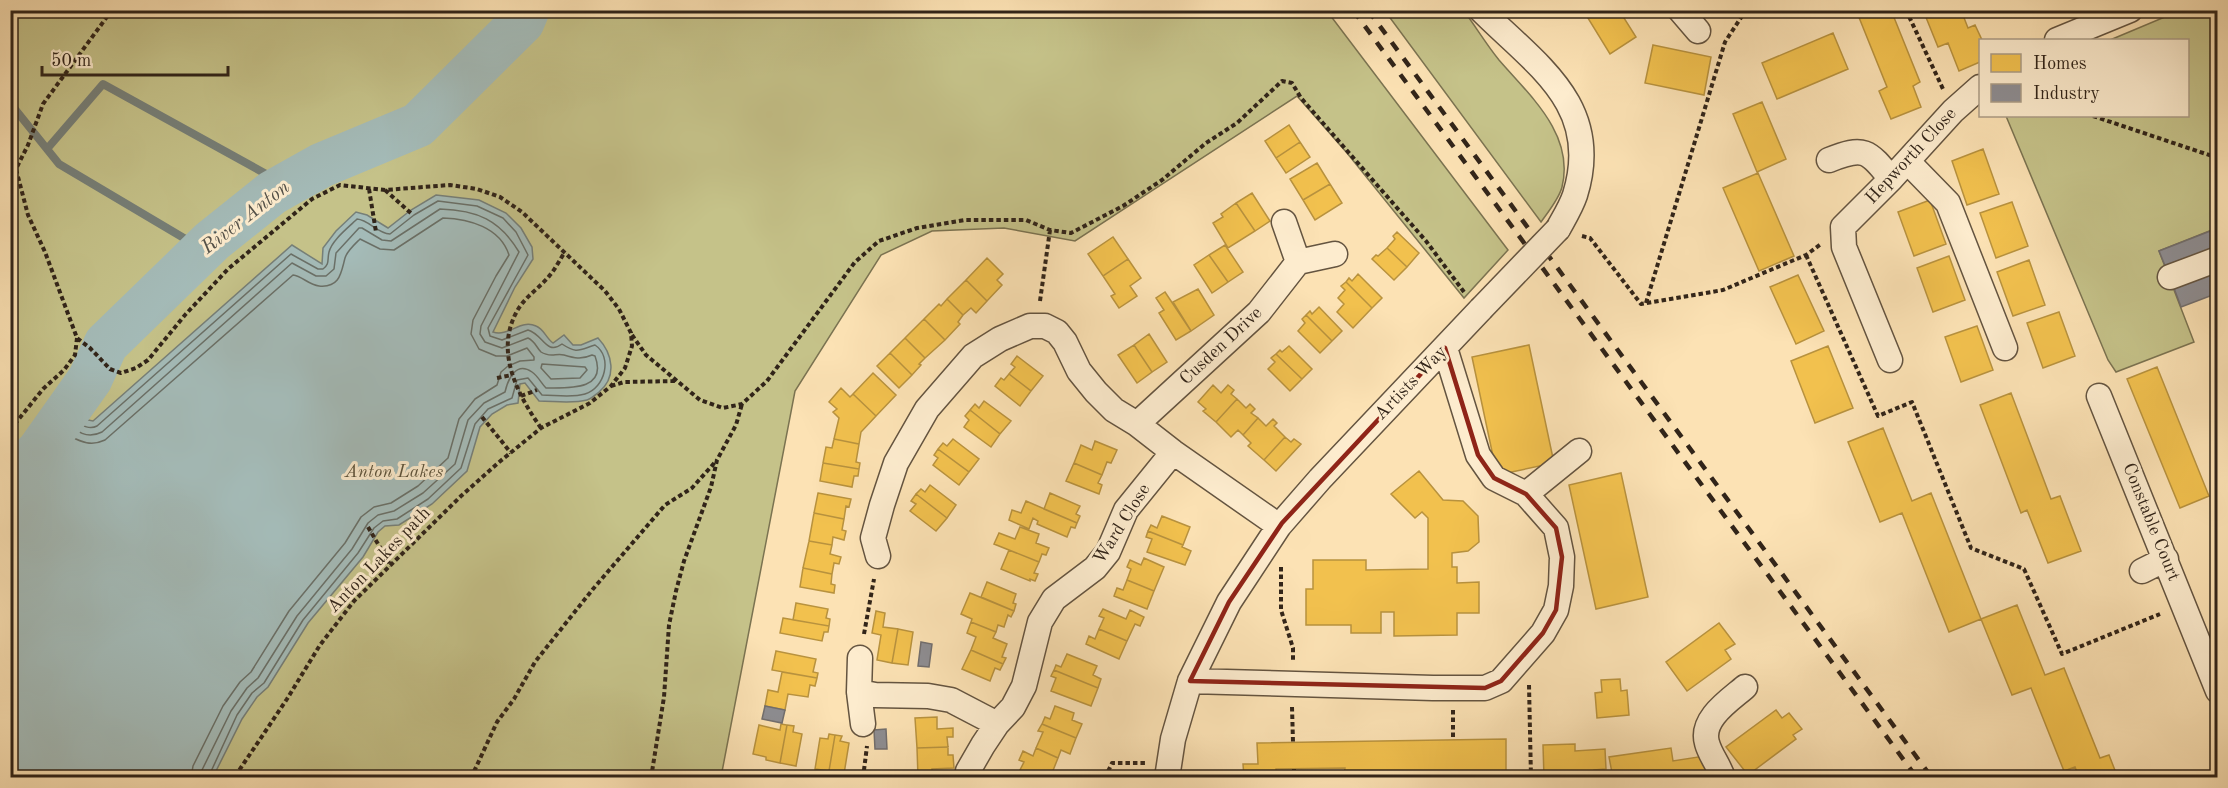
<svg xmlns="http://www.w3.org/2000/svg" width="2228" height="788" viewBox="0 0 2228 788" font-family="'Old Standard TT',serif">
<rect width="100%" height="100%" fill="#fce2b4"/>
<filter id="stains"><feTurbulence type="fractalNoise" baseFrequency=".00333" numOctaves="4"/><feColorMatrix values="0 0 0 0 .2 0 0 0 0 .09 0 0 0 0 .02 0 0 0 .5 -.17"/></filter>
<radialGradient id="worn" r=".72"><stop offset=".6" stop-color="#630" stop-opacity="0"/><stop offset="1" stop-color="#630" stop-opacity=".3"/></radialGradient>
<path fill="#c5c289" stroke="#7b7351" stroke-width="1.5" d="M2216,10L2217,12V228L2159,251L2194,342L2116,372L2108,360L2006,116H2188V40H2110L2179,11Z
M10,11H1327L1508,250L1464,298L1347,153L1297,96L1075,241L1004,228L932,231L881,255L795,391L721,777H11Z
M1385,11H1464C1476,27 1486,44 1499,60C1529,95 1575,134 1562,187C1559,199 1548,212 1541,222Z"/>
<path fill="#a4bbb8" stroke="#767f78" stroke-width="1.5" d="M436,195L479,200L506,213L521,228L532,247L533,259L515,287L493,332C509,337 520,319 536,326C544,329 546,338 553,343L564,335L573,345H581L598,338C613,354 617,377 599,392C595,395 591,399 587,400C572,404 554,401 539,401L525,383L520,384L518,403L507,405L492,414L480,427L467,471L432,504L399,525L385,526L378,532L363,557L308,623L268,687L257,697L242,719L213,777H11V459L33,430L58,407L82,370L99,389L86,407L83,419L93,421L292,245L322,264L323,248L336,231L356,212L367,215L388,228L411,210Z"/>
<path fill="#f2c14e" stroke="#b8923e" stroke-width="1.5" d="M1583,10H1619L1636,37L1610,54Z
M1856,10H1891L1920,82L1913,86L1921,107L1891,119L1879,91L1887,87Z
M1923,10H1961L1968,28L1975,25L1982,40L1980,62L1959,71L1948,43L1938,47Z
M1833,33L1848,69L1777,99L1762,63Z
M1653,45L1711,57L1704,95L1645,83Z
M1762,102L1786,159L1757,172L1733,114Z
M1289,125L1300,142L1276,158L1265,141Z
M1300,142L1310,157L1286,173L1276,158Z
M1983,149L1999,194L1967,205L1952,161Z
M1317,163L1330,184L1303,200L1290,179Z
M1758,173L1794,256L1759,271L1723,188Z
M1330,184L1342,203L1315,220L1303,200Z
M1252,193L1270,221L1255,231L1236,203Z
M1930,200L1946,244L1914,256L1898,212Z
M2012,202L2028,246L1996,258L1980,213Z
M1236,203L1255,231L1228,248L1213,223L1223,217L1221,214Z
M1397,232L1419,253L1407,267L1387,248L1395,239L1393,236Z
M1113,237L1128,259L1103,276L1088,254Z
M1225,245L1243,272L1228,282L1209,255Z
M1387,248L1407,267L1394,280L1372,259L1376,255L1378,256Z
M1209,255L1228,282L1212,293L1194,265Z
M1949,256L1965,300L1933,312L1917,268Z
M987,258L1003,274L997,280L1002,285L987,301L966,280Z
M1128,259L1141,278L1130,286L1137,296L1119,308L1111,296L1115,294L1103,276Z
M2029,260L2045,305L2013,316L1997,272Z
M1358,274L1382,298L1372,308L1346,282L1349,278L1352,281Z
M1798,275L1824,331L1796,344L1770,287Z
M966,280L987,301L976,313L971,308L963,315L947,299Z
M1346,282L1372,308L1353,328L1337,312L1344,304L1338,298L1345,290L1341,286Z
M1198,289L1214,315L1191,331L1173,302Z
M1165,292L1191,331L1176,340L1159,313L1164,310L1156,298Z
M947,299L963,315L958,322L960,324L945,340L924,319L939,304L941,306Z
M1319,307L1342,331L1332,341L1306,315L1310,311L1312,314Z
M2059,312L2075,356L2043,368L2027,323Z
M1306,315L1332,341L1320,353L1298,331L1305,323L1302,319Z
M924,319L945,340L925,358L905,338Z
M1977,326L1993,370L1961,382L1945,337Z
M1149,334L1167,362L1152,372L1134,345Z
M905,338L925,358L919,364L921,365L912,375L890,353Z
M1134,345L1152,372L1137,383L1118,355Z
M1529,345L1554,463L1497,475L1472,357Z
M1289,346L1312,369L1302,379L1276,354L1280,350L1282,352Z
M1828,346L1853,408L1815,423L1791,361Z
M890,353L912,375L899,388L877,366Z
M1276,354L1302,379L1290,391L1268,369L1275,362L1271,358Z
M1017,356L1043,376L1031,391L1009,374L1015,367L1011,364Z
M2157,367L2209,496L2180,508L2127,379Z
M873,373L896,395L876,416L853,394Z
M1009,374L1031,391L1020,406L995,386L1001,378L1004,380Z
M1213,385L1221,393L1228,385L1234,390L1231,394L1237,399L1216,422L1203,411L1206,409L1198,402Z
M841,388L850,397L853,394L876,416L861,432L859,444L834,439L839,418L833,412L837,409L829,402Z
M2011,393L2051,499L2060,496L2081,551L2048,563L2027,510L2021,513L1980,405Z
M1237,399L1246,408L1250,404L1255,409L1251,413L1258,418L1243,435L1238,430L1231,437L1216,422Z
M984,401L1011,421L1000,434L970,410L975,404L979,408Z
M970,410L1000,434L991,447L964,427L969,420L965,416Z
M1258,418L1266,426L1273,419L1277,423L1274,426L1285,437L1264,460L1248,446L1251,443L1243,435Z
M1883,428L1912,501L1931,493L1981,619L1949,632L1902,513L1880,522L1848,442Z
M1285,437L1291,442L1294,439L1301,444L1276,471L1264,460Z
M834,439L859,444L856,462L860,463L859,469L823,463L826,447L832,448Z
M953,439L979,459L969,472L938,449L943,443L947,446Z
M1095,441L1117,450L1111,463L1107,462L1102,475L1074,463L1081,445L1092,450Z
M938,449L969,472L959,485L933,465L938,458L934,455Z
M823,463L859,469L858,476H854L852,487L820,481Z
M1074,463L1102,475L1098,483L1102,485L1099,494L1066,481Z
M1419,471L1443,500L1463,501L1478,516L1479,542L1468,551L1452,553V567H1457V583L1479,582V613H1457V635L1394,636V612H1381V633H1351V625H1306V589H1313V560H1366V570L1428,569V518L1422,512L1415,518L1391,494Z
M1621,473L1648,597L1596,609L1569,485Z
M930,485L956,505L947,518L916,494L921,489L925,492Z
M818,493L851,499L849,507L846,506L844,519L814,513Z
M1050,493L1080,506L1076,514L1080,516L1077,523L1044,509Z
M916,494L947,518L936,531L910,511L916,504L911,501Z
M1026,501L1077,523L1075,528L1071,527L1067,537L1037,524L1038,521L1033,518L1029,529L1009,520L1012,510L1021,513Z
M814,513L844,519L842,530L846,531L844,540L833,537L832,545L809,541Z
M1162,516L1190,527L1183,545L1148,531L1151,525L1157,528Z
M1020,527L1039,534L1036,543L1049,548L1046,555L1042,554L1039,562L994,544L999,533L1015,539Z
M1148,531L1183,545L1182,547L1191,551L1185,565L1147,552L1152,539L1146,537Z
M809,541L832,545L830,554L841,557L839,564L834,563L832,574L803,568Z
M1009,550L1039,562L1034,573L1038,574L1035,581L1030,579V581L1001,569Z
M1144,558L1164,567L1154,591L1127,580L1131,569L1127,567L1130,560L1141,565Z
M803,568L832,574L831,584L835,585L834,593L800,587Z
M1127,580L1154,591L1147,609L1114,596L1117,588L1123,590Z
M987,582L1016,594L1013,603L1016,604L1014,611L981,597Z
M970,593L1014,611L1011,617L1008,615L1004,627L998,625L996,632L971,622L972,619L961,614Z
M796,603L828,609L826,618L830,619L829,626L793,620Z
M2017,605L2045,675L2064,668L2100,758L2109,755L2118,778H2079L2075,767L2064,771L2031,688L2012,695L1981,619Z
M1103,609L1126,619L1130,610L1144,617L1140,626L1135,624L1127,641L1099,629L1104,618L1099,616Z
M876,611L885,613L883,627L898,629L892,663L877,660L881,635L872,633Z
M783,618L829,626L828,632H824L822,641L780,633Z
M971,622L996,632L993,638L1007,644L1002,657L1006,658L1003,664L971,650L976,637L967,633Z
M1719,623L1735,644L1725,650L1731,659L1687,691L1666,662Z
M898,629L913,632L908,665L892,663Z
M1099,629L1127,641L1119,659L1086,644L1089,636L1095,639Z
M971,650L1003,664L1000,670L995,668L990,681L962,669Z
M776,651L816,659L813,672L818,673L817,678L772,670Z
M1067,654L1097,666L1093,675L1101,679L1098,688L1054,670L1056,665L1061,667Z
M1054,670L1098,688L1091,706L1051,691L1056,678L1051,676Z
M782,672L817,678L815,686L810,685L808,697L788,694L785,710L765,706L768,690L778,692Z
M1620,679L1621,691L1627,690L1629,715L1597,718L1595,693L1602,692L1601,680Z
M1055,706L1074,713L1072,720L1082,724L1076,738L1042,724L1045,717L1050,719Z
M1776,710L1782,718L1789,713L1802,729L1793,735L1796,739L1748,775L1726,747Z
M937,717V729L953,728V737H947L948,747L917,748L915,718Z
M781,724L787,725L780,763L766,760V757L753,754L759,725L780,730Z
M1042,724L1076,738L1070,754L1061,750L1058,758L1036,748L1043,732L1038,731Z
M787,725L794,726L793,732L802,734L796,766L780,763Z
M829,734L835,735L829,771L815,769L820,738L828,739Z
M835,735L842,736L840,741L849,743L844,774L829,771Z
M1506,739V778H1478V775L1344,777L1345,768L1276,769V778H1244L1243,764H1258L1257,743Z
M1575,744V751L1605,749L1606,769L1594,770V778H1544L1543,745Z
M948,747V755H953L954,768L932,769V776L918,777L917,748Z
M1036,748L1058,758L1050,778H1037L1020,770L1024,762L1019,760L1023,751L1033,756Z
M1671,748L1673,761L1711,755L1717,778H1613L1609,757Z
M1020,770L1037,778H1017Z"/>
<path fill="#8d8d92" stroke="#716e6e" stroke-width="1.5" d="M2218,228V249L2166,268L2159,251Z
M2218,271V293L2181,307L2174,288Z
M921,642L932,644L929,667L918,666Z
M765,706L785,710L782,723L762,719Z
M886,729L887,749H875L874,730Z"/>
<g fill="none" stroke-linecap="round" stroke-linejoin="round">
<path stroke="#6a7068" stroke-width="1.5" d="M542,364L585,367L587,370L580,378L551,379L541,368Z
M10,462L17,460L37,434L62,411L82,382L85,383L90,390L80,404L78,421C81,427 91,429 97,426L291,254L318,269H323C330,264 327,260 329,252C332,240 348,228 357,219C369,220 377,233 390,234L414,215L438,201L477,206L503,218L516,232L528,255L488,328L490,336L502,340L528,330C543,334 546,356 562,344C577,354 579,350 595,345C613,357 605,388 585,394C572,398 555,395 542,395L528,378L517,380L512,398L488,409L475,424L461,468L428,499L397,519L383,521L374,528L358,553L303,620L264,683L252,693L237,715L208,778
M10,470L23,465L43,439L66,418L69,419C74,433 88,439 102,432L292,263L316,276H326L334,269L336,253L359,228H362L382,240L391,241L440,209C477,210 500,220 519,252L481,326L480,334L485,342L502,348L528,338C535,341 536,347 541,352C550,358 556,353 564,355C574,358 581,360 592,355L595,356C608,391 568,388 546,388C541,383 538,376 532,372C516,361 508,379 505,392L484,403L468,420L455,464L423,493L394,511L378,515L368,523L352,549L297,616L258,678L247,688L231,711L202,770L200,778
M10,479C32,478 46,447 63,433C77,439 88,448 105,440L293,275C302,276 309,285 319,286C340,288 341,273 345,258C347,251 355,244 360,239L380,249L394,250L443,218C469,219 500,227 509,255L496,276L473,320L471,334L479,349L496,356H507L527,348L534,357V360L520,361L508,366L501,372L497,385L475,399L459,419L448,458L418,486L391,503L374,507L361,517L345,543L289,611L251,672L240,682L223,706L193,766L191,778"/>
<path stroke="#767f78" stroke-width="8" d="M10,103L59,164L204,250
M47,149L103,84L286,185"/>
<path stroke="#a4bbb8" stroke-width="45" d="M10,480L39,451L90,379L106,344L212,241L272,193L286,185L322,165L418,125L522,22L527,10"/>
<defs>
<path id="minor" d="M1481,10C1536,65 1603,105 1575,195C1571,207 1564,218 1558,229
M1680,10L1698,31
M2057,40L2130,10
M1829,160C1864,146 1868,150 1891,179
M1908,162L1948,203L2005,348
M1284,222L1298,262
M2170,277L2218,259
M1890,360L1844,247L1843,227L1891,179L1953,111L1980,87
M2099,396L2218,691
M1137,424L1259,312L1298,262L1335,254
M1526,494L1579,451
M878,556L873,538L882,505L896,463L927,409L973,356L1000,339L1030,326H1045L1057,332L1065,342L1079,371L1096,392L1114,410L1137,424L1173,452L1279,526
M2142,571L2166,559
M1190,681L1433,688H1485L1501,681L1543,633L1556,610L1561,586L1562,557L1556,528L1526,494L1494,478L1478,455L1445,348
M859,692L860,658
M863,724L859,692L875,695L928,696L951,700L997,724
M967,778L968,771L983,745L997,724L1013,707L1024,686L1040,622L1054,599L1095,568L1108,552L1126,510L1173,452
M1167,778L1173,739L1190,681L1229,602L1279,526L1320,479L1481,309
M1723,778C1719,765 1710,755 1707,743C1700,719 1730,700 1745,687"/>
</defs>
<use href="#minor" stroke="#645440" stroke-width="27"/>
<path stroke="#312419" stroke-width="4" stroke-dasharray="4.5 3" stroke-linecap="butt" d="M112,10L43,104L28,145L16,169L28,215L45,252L77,338L90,348L110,369L121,373L136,368L148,360L185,315L228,269L312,199L340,185L385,190L450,185L477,189L500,197L522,212L605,291L619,309L631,333L632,346L625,368L611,386L590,403L541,428L498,463L461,496L354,601L320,645L287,699L234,778
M1906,10L1943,89
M2093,116L2218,158
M369,189L376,232
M385,190L413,215
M1582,236L1590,238L1641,304L1723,290L1806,255L1821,244
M1806,255L1878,416L1912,402L1971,548L2024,569L2062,654L2160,614
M1040,301L1050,230
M1646,303L1725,42L1746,10
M632,335L646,355L700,400L723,408L742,404L767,381L855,262L879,241L917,228L965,220H1026L1050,230L1071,233L1123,206L1162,180L1206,143L1237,123L1282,81L1292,83L1301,98L1426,241L1464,292
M497,378L512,375
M611,386L624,382L677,381
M521,396L537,390
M482,417L511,453
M541,428C518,395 495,353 516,313C524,297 540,288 550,275C556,268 560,259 565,252
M10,430L43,389L64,370L75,355L77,338
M368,527L391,566
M1281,567V610L1293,648V660
M864,634L874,579
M1529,685L1531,778
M1292,707L1293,742
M1453,710V740
M1294,769V778
M471,778L497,722L514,699L535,662L550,643L593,589L665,505L692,488L717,460
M651,778L664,697L669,625L676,591L684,561L711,487L717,460L736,425L742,404
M863,778L867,746
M1105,778L1112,763H1146
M1453,778V776"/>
<use href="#minor" stroke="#fdecce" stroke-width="24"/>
<path stroke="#312419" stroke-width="4.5" stroke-dasharray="10 10" stroke-linecap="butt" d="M1353,10L1917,778
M1368,10L1932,778"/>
<defs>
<path id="minor-bridge" d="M1481,309L1558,229"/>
</defs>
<use href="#minor-bridge" stroke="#645440" stroke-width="27" stroke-linecap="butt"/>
<use href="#minor-bridge" stroke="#fdecce" stroke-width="24"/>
</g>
<path fill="none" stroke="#8f2418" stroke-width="4.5" stroke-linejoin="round" d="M1445,348L1478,455L1494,478L1526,494L1556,528L1562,557L1556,610L1543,633L1501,681L1485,688L1190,681L1229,602L1282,523Z"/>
<g text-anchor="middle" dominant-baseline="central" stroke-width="6" stroke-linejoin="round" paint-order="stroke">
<g font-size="18" fill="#312419" stroke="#fdecce">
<text transform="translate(1911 156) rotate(-47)">Hepworth Close</text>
<text transform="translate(1221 346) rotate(-43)">Cusden Drive</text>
<text transform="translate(1411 383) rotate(-46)">Artists Way</text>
<text transform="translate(2151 522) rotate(68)">Constable Court</text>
<text transform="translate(1122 524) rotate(-58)">Ward Close</text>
<text transform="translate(379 560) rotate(-46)">Anton Lakes path</text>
</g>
<g font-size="18" font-style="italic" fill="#5d533b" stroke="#fdecce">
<text x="394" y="472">Anton Lakes</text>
</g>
<g font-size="20" font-style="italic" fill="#545149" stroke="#fdecce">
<text transform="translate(246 218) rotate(-38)">River Anton</text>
</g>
</g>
<rect width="2228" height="788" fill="none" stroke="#fce2b4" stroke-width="36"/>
<rect x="12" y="12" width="2204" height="764" fill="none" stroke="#312419" stroke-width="3"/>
<rect x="18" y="18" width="2192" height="752" fill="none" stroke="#312419" stroke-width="1.5"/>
<rect x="1979" y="39" width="210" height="78" fill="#fdecce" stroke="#ab9c86" stroke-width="1.5"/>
<rect x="1991" y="54" width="30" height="18" fill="#f2c14e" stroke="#ab9c86" stroke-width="1.5"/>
<text x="2033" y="69" font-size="18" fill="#312419">Homes</text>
<rect x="1991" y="84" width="30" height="18" fill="#8d8d92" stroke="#ab9c86" stroke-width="1.5"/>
<text x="2033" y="99" font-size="18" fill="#312419">Industry</text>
<path d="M42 66v9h186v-9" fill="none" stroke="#312419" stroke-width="3"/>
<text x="51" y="66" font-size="18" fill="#312419" stroke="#fdecce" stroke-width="4.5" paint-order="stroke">50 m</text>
<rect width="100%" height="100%" filter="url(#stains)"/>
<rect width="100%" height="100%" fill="url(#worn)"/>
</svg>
